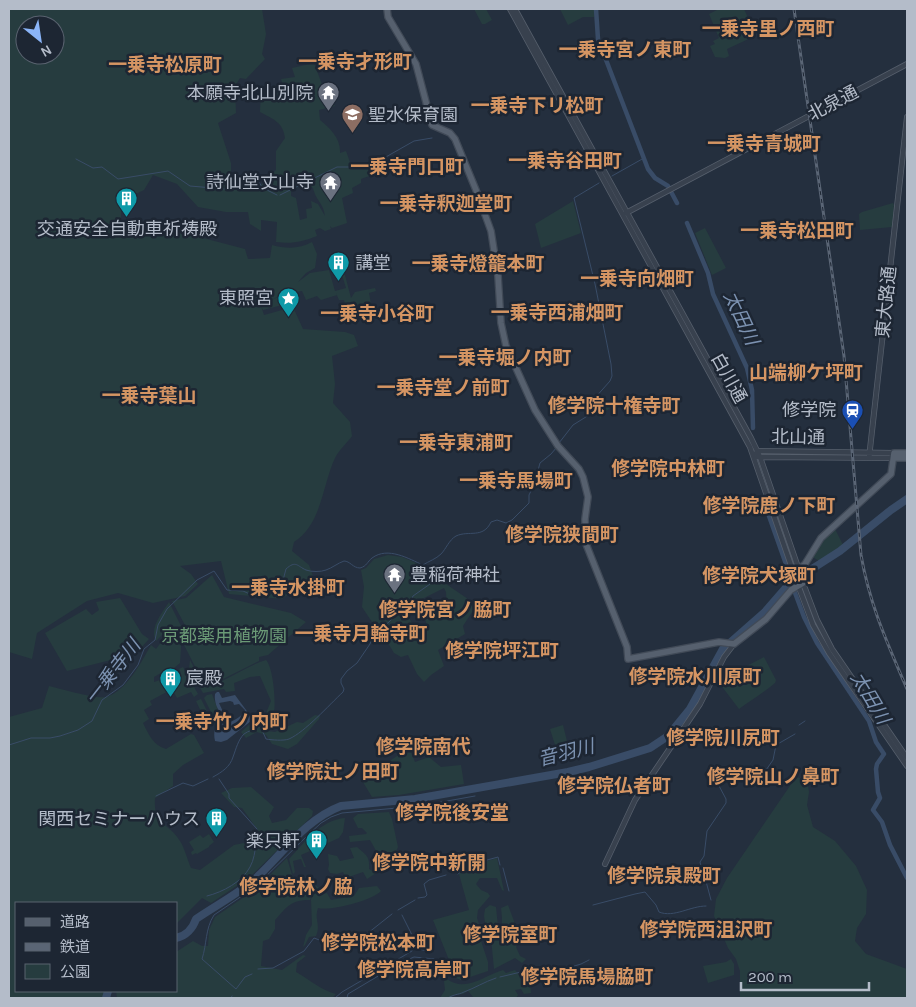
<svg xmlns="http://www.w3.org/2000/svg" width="916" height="1007" viewBox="0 0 916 1007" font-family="Karla,'Noto Sans JP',sans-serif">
<rect width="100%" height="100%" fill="#242f3e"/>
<path fill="#263c3f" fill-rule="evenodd" d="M9,9H262L266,34L262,54L265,59L246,79L240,78L235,86L236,113L218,123L231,163V189L250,183L260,186L276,170V151L285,138C283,122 273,119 260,112L261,89L283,86L281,79L295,77L292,68L314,63L323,87L335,106L319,110L320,120C330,128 341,139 340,153L346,151L351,165L368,166L372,175L361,179V183L352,188L353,193L342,198L347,223L332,228L330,226L331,229L325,231L320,228L315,230L317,236C302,242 292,244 276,242L277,222L261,220V231L250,224L248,212H226L198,207L177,184L153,175L144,190L121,201V228L143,231L161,227L245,249L248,259L270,258L272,245C286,249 300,249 312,242L317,254L315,268L306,273L298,282L310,273L329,270L335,291L346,288L342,275H345L351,298L355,292L375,288L376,291L369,293L372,309L347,313L344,300H339L336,293L337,295L321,300L317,296L306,300L302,291L295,292L292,288L272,300L291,291L294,302L263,310L261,306L264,315L293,307L303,329L345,332L354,335L358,346L332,356L335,384L333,403L350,422L352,436C347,443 339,450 335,458C322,486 322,524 294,542L292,551L309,565L313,576L282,599L229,594L221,561L180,566L191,574L198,584L185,596L153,603L118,593L87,601L37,633L32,659L9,652ZM25,25H55V55H25ZM310,186L313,188C316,201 323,202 325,216L318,204L311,201L312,208L306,209L307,218L300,220L296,198L291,196V188Z
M474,9H486L492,20L485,24H482Z
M560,9H594V17H583L568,25Z
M719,9H744L750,22L754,21L758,30L754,32L755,36L727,49L729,56L725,58L715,57L710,46L715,44L713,41L719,38L709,14Z
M573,201L581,233L541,248L535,224Z
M893,203L894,205L892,227L860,230L859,214L862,212Z
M705,228L726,268L712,275L695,233Z
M615,395L621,403L615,409L612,406L602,415L601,419L596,413Z
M834,527L843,545L821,562L811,556L821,539Z
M388,555L402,557L426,567L446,584L468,599L474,609L463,626L465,634L438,650L444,666L431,675L424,682L417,674L408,655L401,657L394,653L385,638L372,636V622L362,607L364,587L361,570L366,568L374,559ZM444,588L446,592L447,610L425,619L427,626L417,631L409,618L405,616L403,612L418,603L420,600Z
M212,575L224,597L291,613L306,622L268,655L259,657V661L209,686C229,680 246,666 266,660C273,667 276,701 274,712C272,719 267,722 268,731L275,732L297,722L303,723L315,715L320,716L319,719L297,744L288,749L272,744L266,735L257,732L246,738L241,732L256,719L264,718L271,701L260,676L250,677L234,683L235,691L226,692L224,689L203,693L189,668L190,660L203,684L209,686L204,684L184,645L186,627L172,601L186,598Z
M120,598L142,634L149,639L138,651L131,655L67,671L45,633L86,609L92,615L99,610L96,602Z
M169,602L181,626L162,635L156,641C149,628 162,613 169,602Z
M180,630L182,632L180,663L173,669L169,668L154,677V682L181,673L179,669L183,667L198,694L194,697L191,692L177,698L172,689L150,701L152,705L144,710L149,719L143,723C149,735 153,745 166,749L191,734L194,735L204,753L183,765L173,774V786L155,798C153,827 168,821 180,841C185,849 187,859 191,868L200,870L234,845L249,842L260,833L242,808L234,807L221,793L232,788L251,787L274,807L269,816L272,823L286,820L297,808H309L313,811L312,816L250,877L211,903L202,898L176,924V903H16V991H106L103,998H9V717L42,708L49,686C61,689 96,699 106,697C126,692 142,661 151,645L156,649L165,637Z
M764,657L776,680L775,683C763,693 751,700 739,709L720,684L735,672Z
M212,694L218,710L222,715V719L216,725L212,723L214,718L204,698L207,695Z
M201,699L211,719L199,726L197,722L204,718L196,701Z
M563,725L567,741L555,745L550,729Z
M409,748L415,762L429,757L441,767L461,765L464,784L399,795L372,797L363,782L373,772Z
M796,777L807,780L809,792L807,805L813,827L835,841L856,866L867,890L866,914L857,928L855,941L866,954L907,969V998H740V971L736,959L728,948L714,916L716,899L727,878Z
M389,812L392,819L398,847L394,856H379L370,840L350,842L349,836L366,834L367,833L362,828H358L353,818L358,814Z
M345,818L343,832L339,838L301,855L306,867H304L301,859L293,861L295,872L293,874L289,859C305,842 321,820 345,818Z
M209,834L214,842L209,846V847L197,854L196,853L192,855L191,852L194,850L189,842L200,835L203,838Z
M357,847C366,855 370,856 369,869L376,873L367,879L363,872L346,878L343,872L337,874L330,873L328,869L329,865L328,854L337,856L340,861L354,858L350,848Z
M287,858L292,875L312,892L310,900C290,900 287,907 275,920V929L269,939L263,941L261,966L282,970L303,955L306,956L297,963L296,972C310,980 321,990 336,994L332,998H117L116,991H176V952L193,941L202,946H208L209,930L215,917L257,888Z
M497,858L504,891L502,890L497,878H480L476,884L481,890L488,893L490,896L478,910L477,918L482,933L481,941L488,962V971L461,980L450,976L448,967L451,965L433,920L469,910L459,874L467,867Z
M311,883L318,887L321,894L327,893L331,900L354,896L359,888L377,886L381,891C371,901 331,911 318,908C314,920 321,924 316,936L309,937L305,945L303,947L306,935L312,925L311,900L313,892L305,885Z
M490,905L496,907L498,927L489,932L486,929L484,916L485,909Z
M508,905L514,921L519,942L516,947L520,956L526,959L522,963L515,958L494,969L491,938C503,926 503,925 501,908Z
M731,959L734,964V975L708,983L703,966L726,962Z
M503,970L506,973L515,970L520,976L530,982L531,993L524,994L521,989L515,990L518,995L516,998H474L468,991L463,994L454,995L451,998H440L445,990L444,981L447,979C466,993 485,975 503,970Z"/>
<path fill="#394c67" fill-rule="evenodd" d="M217,692H219L222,698L235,695L249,714L251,721L227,740L221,742L215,741C213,731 215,726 222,719V714C217,710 214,701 215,694ZM230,701L233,702L234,705L239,704L245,710C240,720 230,720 224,727L222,726L225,716L219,703Z"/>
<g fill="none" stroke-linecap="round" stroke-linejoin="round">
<path stroke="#394c67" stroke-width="1" d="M76,159L93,168L102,167L118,179L168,171L190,186L225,189L251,179L258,181L263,188L277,195
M612,176L644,158
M280,195L337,167H352L377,162L414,141L432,138
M559,443L573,425L589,415L594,399L610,381L612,376L611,364L595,284L574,198L599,183
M799,725L805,721
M262,730L266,739C271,740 284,741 289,739C305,732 329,705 343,692L344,689L341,683V679L347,671L357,663L370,644L374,634L389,622L397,613L399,608L410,602L413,596L430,584L431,581L423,565
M9,745L31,738H50L60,736L78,730L92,721L102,700L123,685L138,665L144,649L155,640L158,625L167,609L197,580L214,571L227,590L243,591L252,595L273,592L279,588L282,584L286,569C296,560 297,566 306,570C311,572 321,572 326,570C332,568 338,563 344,561C350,561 353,568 360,568C367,566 367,562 372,558C388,546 409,559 423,565C429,561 436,559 441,554C446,549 449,540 456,536C469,530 483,539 491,522L497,520L506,523L512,520L529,503V495L534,485L540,463L551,454L557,447
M213,777C222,772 230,767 233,757C236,749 238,740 244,734C248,731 255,729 259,727
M219,779L229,794V798L257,829
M156,796L183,783L193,786L208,779
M503,868L509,891
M702,871L700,862L704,856L707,831L726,803V799L718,784L722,777L746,778L758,771L766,770L773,760L776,745L795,734
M458,874L469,865L498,857L500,865
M704,874L711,900
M207,896C223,892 242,882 250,867C254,860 255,851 256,844
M418,898L425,897L427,895L424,884L429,880L446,875
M593,905L635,894L645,892L656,905L659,912C674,918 690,906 706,906
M398,910L415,900
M402,915L419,949L427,951
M258,969L273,968L304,951L314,938L322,941L340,938L355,934L368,933L392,914
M527,973L541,976L581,964L589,960
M252,974L245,977L236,989L202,959C207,944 205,929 214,915L255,887L307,836L321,823L331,817L342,813L419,806L475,796
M500,977L521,972
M231,998L232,996
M335,998L342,992L412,951
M347,998L348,994L400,963L414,957L434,959
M448,998C454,994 458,995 464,992C475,988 484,982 496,978"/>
<path stroke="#394c67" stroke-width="4.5" d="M596,9L598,39L648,169L655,178L668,186L677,203
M687,223L708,273L713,294L747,368L752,390L753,428
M769,516L793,584
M794,590L804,617L817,643L869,721L876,742L884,754L877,764L876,769L878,792L880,798L873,810L882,822L890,845L907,878"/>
<path stroke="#394c67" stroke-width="8" d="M176,938C186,936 193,928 196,919C215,906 236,895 254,880C282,855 304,820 341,806L415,799L568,772L589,767L650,748L668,736L690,709L723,649L765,612L790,583L840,551L891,510L907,499
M106,998L108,991"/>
<defs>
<path id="minor" d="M510,9L750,447L794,574
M515,9L751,438L760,457L799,570
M626,213L907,64
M756,453L758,451L894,453
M757,457L894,458
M869,458L907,117
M803,583L817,620L832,649L907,758
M798,585L813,625L829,653L907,766
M605,864L635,800L700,704L724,657L734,644"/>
<path id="major" d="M387,9L388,17L416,64L432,125L450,133L455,139L476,190L491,231L498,276L501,323L506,346L535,410L558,446L579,469L583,477L588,497L585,519L586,544L627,647L628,659L719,642L734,644L766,619L791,590L803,583L799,570
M894,458H907
M798,585L794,574L805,564L821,538L891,474L894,453H907"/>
</defs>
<use href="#minor" stroke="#565f6c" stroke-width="6"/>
<use href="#major" stroke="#414a57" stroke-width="8"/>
<use href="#minor" stroke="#38414e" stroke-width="4.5"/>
<use href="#major" stroke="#56606e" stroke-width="5.5"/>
<defs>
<path id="rail" d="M794,9L844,356L861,555C870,606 887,642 907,689"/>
</defs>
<use href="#rail" stroke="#5a6575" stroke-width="3"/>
<use href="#rail" stroke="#1d2633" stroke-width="1" stroke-dasharray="4" stroke-linecap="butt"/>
</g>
<defs>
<symbol id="temple-pin" viewBox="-11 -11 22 30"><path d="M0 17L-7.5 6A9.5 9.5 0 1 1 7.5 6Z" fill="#6b7280" stroke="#1d2633"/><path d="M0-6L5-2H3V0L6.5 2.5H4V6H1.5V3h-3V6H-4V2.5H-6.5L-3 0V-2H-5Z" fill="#fff"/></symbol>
<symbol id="school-pin" viewBox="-11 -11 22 30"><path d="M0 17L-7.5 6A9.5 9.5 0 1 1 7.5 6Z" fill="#8d6e63" stroke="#1d2633"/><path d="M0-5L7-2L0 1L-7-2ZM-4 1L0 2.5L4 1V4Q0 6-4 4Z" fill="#fff"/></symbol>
<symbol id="building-pin" viewBox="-11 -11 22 30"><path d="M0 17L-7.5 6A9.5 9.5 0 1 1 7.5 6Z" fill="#0f9aa8" stroke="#1d2633"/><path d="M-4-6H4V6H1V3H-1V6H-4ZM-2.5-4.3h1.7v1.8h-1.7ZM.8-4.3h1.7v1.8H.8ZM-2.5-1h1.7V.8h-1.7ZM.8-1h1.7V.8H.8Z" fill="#fff"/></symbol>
<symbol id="sight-pin" viewBox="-11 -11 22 30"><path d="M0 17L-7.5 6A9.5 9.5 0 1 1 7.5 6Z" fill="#0f9aa8" stroke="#1d2633"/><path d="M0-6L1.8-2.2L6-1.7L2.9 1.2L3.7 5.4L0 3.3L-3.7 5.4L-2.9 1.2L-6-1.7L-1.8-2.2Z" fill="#fff"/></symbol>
<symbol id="station-pin" viewBox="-11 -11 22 30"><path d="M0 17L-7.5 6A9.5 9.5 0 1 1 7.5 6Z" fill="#1a4fb4" stroke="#1d2633"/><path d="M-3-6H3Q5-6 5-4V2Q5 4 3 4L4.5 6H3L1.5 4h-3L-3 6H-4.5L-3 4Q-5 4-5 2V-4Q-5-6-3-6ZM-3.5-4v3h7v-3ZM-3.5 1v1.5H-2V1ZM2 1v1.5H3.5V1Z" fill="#fff"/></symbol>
</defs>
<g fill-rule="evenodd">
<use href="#temple-pin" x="316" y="80" width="25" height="34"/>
<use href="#school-pin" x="340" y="102" width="25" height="34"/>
<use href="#temple-pin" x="318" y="170" width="25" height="34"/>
<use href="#building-pin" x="114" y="186" width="25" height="34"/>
<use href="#building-pin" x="326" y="250" width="25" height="34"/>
<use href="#sight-pin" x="276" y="286" width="25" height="34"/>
<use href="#station-pin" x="840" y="398" width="25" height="34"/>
<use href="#temple-pin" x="382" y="562" width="25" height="34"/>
<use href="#building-pin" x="158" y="666" width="25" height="34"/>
<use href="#building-pin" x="204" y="806" width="25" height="34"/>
<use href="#building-pin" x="304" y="828" width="25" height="34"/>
</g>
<g text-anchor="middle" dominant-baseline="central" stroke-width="5" stroke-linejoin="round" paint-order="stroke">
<g font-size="18" fill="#b4bcc9" stroke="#1d2633" text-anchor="end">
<text x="313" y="93">本願寺北山別院</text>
<text x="368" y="115" text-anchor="start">聖水保育園</text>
<text x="314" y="182">詩仙堂丈山寺</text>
<text x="127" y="229" text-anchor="middle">交通安全自動車祈祷殿</text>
<text x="355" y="263" text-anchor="start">講堂</text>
<text x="273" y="298">東照宮</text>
<text x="836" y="410">修学院</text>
<text x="410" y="575" text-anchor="start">豊稲荷神社</text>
<text x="186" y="678" text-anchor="start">宸殿</text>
<text x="200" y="819">関西セミナーハウス</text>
<text x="300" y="841">楽只軒</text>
</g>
<g font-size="18" fill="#b4bcc9" stroke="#1d2633">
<text transform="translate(833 103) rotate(-28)">北泉通</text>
<text transform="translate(886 302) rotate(-84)">東大路通</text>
<text transform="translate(729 378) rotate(61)">白川通</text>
<text transform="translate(798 437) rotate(1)">北山通</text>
</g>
<g font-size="18" fill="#6b9a76" stroke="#1d2633">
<text x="224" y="636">京都薬用植物園</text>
</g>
<g font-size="19" font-weight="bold" fill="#d59563" stroke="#1d2633">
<text x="768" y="29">一乗寺里ノ西町</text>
<text x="625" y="50">一乗寺宮ノ東町</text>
<text x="355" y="62">一乗寺才形町</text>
<text x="165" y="65">一乗寺松原町</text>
<text x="537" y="106">一乗寺下リ松町</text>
<text x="764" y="144">一乗寺青城町</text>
<text x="565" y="161">一乗寺谷田町</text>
<text x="407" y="167">一乗寺門口町</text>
<text x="446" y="204">一乗寺釈迦堂町</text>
<text x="797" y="231">一乗寺松田町</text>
<text x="478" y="264">一乗寺燈籠本町</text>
<text x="637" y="279">一乗寺向畑町</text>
<text x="557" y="313">一乗寺西浦畑町</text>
<text x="377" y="314">一乗寺小谷町</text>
<text x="505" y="358">一乗寺堀ノ内町</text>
<text x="806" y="373">山端柳ケ坪町</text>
<text x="443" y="388">一乗寺堂ノ前町</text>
<text x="149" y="396">一乗寺葉山</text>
<text x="614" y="406">修学院十権寺町</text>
<text x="456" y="443">一乗寺東浦町</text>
<text x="668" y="469">修学院中林町</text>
<text x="516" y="481">一乗寺馬場町</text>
<text x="769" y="506">修学院鹿ノ下町</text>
<text x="562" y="535">修学院狭間町</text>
<text x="759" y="576">修学院犬塚町</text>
<text x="288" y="588">一乗寺水掛町</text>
<text x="445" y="610">修学院宮ノ脇町</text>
<text x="361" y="634">一乗寺月輪寺町</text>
<text x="502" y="651">修学院坪江町</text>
<text x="695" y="677">修学院水川原町</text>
<text x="222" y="722">一乗寺竹ノ内町</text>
<text x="723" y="738">修学院川尻町</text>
<text x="423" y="747">修学院南代</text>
<text x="333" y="772">修学院辻ノ田町</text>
<text x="773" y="777">修学院山ノ鼻町</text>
<text x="614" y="786">修学院仏者町</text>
<text x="452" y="813">修学院後安堂</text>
<text x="429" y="863">修学院中新開</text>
<text x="664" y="876">修学院泉殿町</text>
<text x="296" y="887">修学院林ノ脇</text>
<text x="706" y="930">修学院西沮沢町</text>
<text x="510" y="935">修学院室町</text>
<text x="378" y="943">修学院松本町</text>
<text x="414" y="970">修学院高岸町</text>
<text x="587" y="977">修学院馬場脇町</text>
</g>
<g font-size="19" font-style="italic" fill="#7c92b1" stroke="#1d2633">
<text transform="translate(741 318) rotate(65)">太田川</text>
<text transform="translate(113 672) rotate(-52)">一乗寺川</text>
<text transform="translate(870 698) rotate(59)">太田川</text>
<text transform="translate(566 753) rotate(-14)">音羽川</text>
</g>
</g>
<rect width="916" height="1007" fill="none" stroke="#b4bcc9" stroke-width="20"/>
<rect x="15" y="902" width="162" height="90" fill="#1d2633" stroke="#59626f"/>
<rect x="25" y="918" width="25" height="8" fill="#56606e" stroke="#59626f"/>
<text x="60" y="927" font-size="15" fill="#b4bcc9">道路</text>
<rect x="25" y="943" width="25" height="8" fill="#5a6575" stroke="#59626f"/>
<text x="60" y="952" font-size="15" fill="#b4bcc9">鉄道</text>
<rect x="25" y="964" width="25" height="15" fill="#263c3f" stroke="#59626f"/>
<text x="60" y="977" font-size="15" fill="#b4bcc9">公園</text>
<g transform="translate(40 40) rotate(150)"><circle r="24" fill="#1d2633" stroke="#59626f"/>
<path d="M0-4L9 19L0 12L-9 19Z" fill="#8ab4f8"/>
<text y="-8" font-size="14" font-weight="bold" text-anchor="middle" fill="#b4bcc9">N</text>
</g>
<path d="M741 982v8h128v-8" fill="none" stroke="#b4bcc9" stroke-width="2.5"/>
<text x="748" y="982" font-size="15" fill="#b4bcc9" stroke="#1d2633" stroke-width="4" paint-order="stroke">200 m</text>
</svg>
